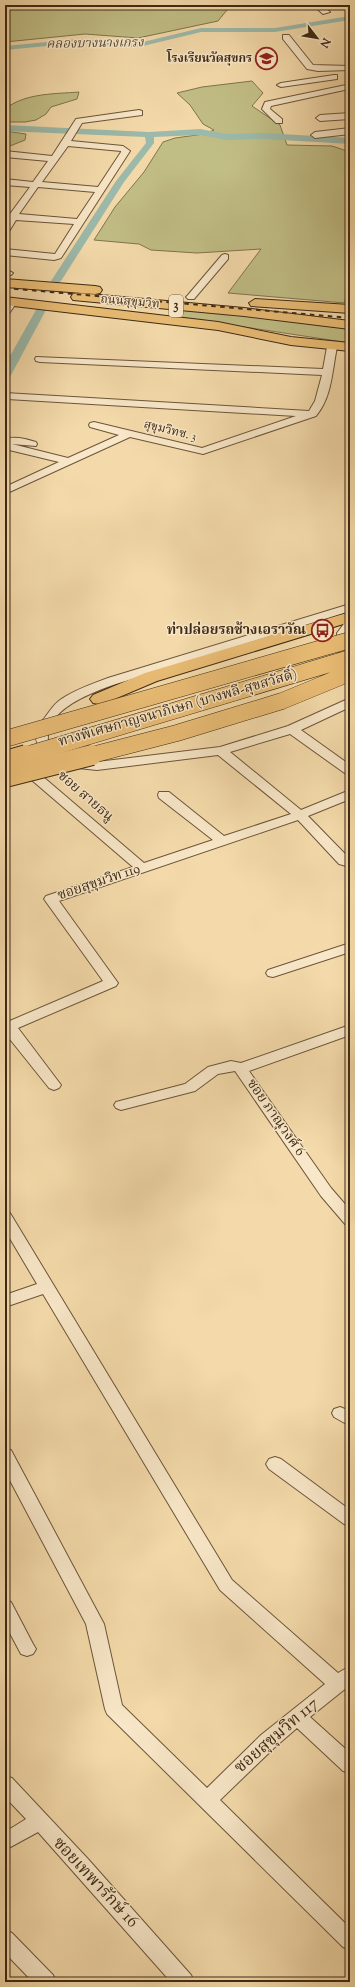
<svg xmlns="http://www.w3.org/2000/svg" width="355" height="1987" viewBox="0 0 355 1987" font-family="'Sorts Mill Goudy','Noto Serif Thai',serif">
<rect width="100%" height="100%" fill="#f4daaa"/>
<filter id="stains"><feTurbulence type="fractalNoise" baseFrequency=".005" numOctaves="4"/><feColorMatrix values="0 0 0 0 .2 0 0 0 0 .09 0 0 0 0 .02 0 0 0 .5 -.17"/></filter>
<radialGradient id="worn" r=".72"><stop offset=".6" stop-color="#630" stop-opacity="0"/><stop offset="1" stop-color="#630" stop-opacity=".3"/></radialGradient>
<path fill="#c1be85" stroke="#80744c" d="M5,5H231L218,21L138,38L85,34L5,42Z
M252,81L263,93L252,106L280,125L287,145L332,146L350,152V278L346,289L345,303L228,293L261,249L197,253L151,250L139,244L94,240L115,207L144,172L163,142L175,138L204,134L214,130L203,124L190,105L177,93L202,87Z
M79,92L77,99L51,107L46,114L36,120L25,122H5V109C25,93 54,94 79,92Z
M5,131L26,134L25,140L5,148Z
M177,306L350,327V343L172,316Z"/>
<g fill="none" stroke-linecap="round" stroke-linejoin="round">
<path fill="#9cbaab" fill-rule="evenodd" d="M350,16V20L275,32H201L143,46L130,47L79,43L5,50V46L79,39L130,43L143,42L201,28H275Z
M5,125L149,132L200,129L227,134L264,133L350,138V144L264,139L227,140L200,135L154,137V143L124,182L61,281L56,284L51,281L116,181L146,143L145,137L5,131Z
M41,307L46,310L10,377L5,380L6,363L36,310Z"/>
<defs>
<path id="minor" d="M313,5H322L330,12L323,14Z
M283,35H289L313,65L350,66V70L318,71L307,69L283,39Z
M334,75H337V79L281,87L277,85L281,83Z
M346,85L350,87L349,89L271,106L270,109L282,119V123H276L262,109L265,102Z
M139,110L142,111V115L82,123L71,141L123,146L130,151L61,258L54,260L5,255V249L55,254L74,224L16,220L8,233L5,234V223L7,219H5V213L10,214L30,187L5,185V179L33,182L48,161L5,157V151L52,156L76,119ZM68,146L121,151V152L98,187L42,182ZM38,187L95,192L77,219L19,214Z
M350,113V119L320,121L316,118L320,115Z
M350,128V134L315,138L311,135L315,132Z
M225,254L228,255V259L194,299H188L186,297L188,295L222,255Z
M5,269L13,273L11,275H5Z
M12,299L17,302L8,315L5,316V305L9,300Z
M332,344L337,347C332,371 332,397 316,416L203,454L130,437L5,494V487L59,462L5,449V439C16,436 25,439 36,442L37,444L36,446L12,444L68,458L119,435L90,427L89,425L90,423L94,422L202,448L296,416L7,399H5V393L309,411L315,401L322,375L40,362L36,361L35,359L36,357L323,369L327,347Z
M350,604V611L116,684C93,692 45,709 48,740L60,755L58,758H50C32,743 32,734 46,716C50,711 54,704 60,700C74,690 92,684 108,678Z
M350,620V651L344,655L338,651L337,633L346,621Z
M350,698V707L301,730L350,765V775L346,774L290,734L230,752L301,810L350,790V799L308,816L350,859V867L339,864L298,820L59,901L118,983L116,986L18,1028L61,1085L59,1088L54,1090L49,1088L5,1033V1023L103,981L44,899L46,896L133,867L20,770L18,767L20,764H28L144,863L213,840L159,798L158,795L159,792H169L224,836L291,814L218,755L97,770L69,767L67,764L69,761L97,762L220,747L288,726Z
M350,943V952L273,977L268,976L266,973L268,970Z
M350,1025V1035L249,1071L331,1188L350,1210V1225L345,1224L321,1196L235,1071L218,1074L195,1091L121,1110L116,1108L114,1105L116,1102L185,1084L208,1067L231,1061L241,1063Z
M5,1212L10,1213L232,1580L338,1673L350,1666V1685L310,1717L350,1753V1773L343,1771L297,1728L275,1747L220,1800L350,1928V1950L343,1947L107,1714L105,1709L86,1624L5,1471V1449L11,1450L104,1624L122,1705L207,1788L261,1735L325,1684L220,1590L43,1294L5,1307V1295L37,1284L5,1230Z
M340,1407L350,1411V1426L334,1417L332,1413L334,1409Z
M275,1457L281,1459L350,1510V1526L344,1524L269,1469L266,1464L269,1459Z
M5,1600L11,1602L33,1644L36,1649L33,1654L27,1656L21,1654L5,1624Z
M5,1776L12,1778L88,1859L191,1975L194,1982H171L38,1832L5,1850V1832L26,1819L5,1797Z
M5,1930L12,1933L53,1975L56,1982H33L5,1953Z"/>
<path id="major" d="M255,299L350,305V313L251,306L249,303Z"/>
<path id="highway" d="M5,279L95,286L100,287L102,290L100,293L95,294L5,287Z
M78,293L244,308L350,321V329L244,316L73,300L71,297L73,294Z
M5,297L218,322L291,337L350,343V351L291,345L218,330L5,305Z
M350,612V622L157,681L105,703L99,704L93,703L90,699L93,695L145,673Z"/>
</defs>
<use href="#minor" stroke="#6c553a" stroke-width="2"/>
<use href="#major" stroke="#3e2914" stroke-width="2"/>
<use href="#highway" stroke="#3e2914" stroke-width="2"/>
<use href="#minor" fill="#f8e7c8" fill-rule="evenodd"/>
<use href="#major" fill="#eabd75" fill-rule="evenodd"/>
<use href="#highway" fill="#eabd75" fill-rule="evenodd"/>
<path stroke="#3e2914" stroke-width="2" stroke-dasharray="4.5 4.5" stroke-linecap="butt" d="M5,288L350,318"/>
<defs>
<path id="highway-bridge-far1" d="M5,739L350,640
M23,756L350,658
M88,756L177,733L282,701L350,673"/>
<path id="highway-bridge" d="M5,761L26,755
M5,777L92,755"/>
</defs>
<use href="#highway-bridge-far1" stroke="#3e2914" stroke-width="17" stroke-linecap="butt"/>
<use href="#highway-bridge" stroke="#3e2914" stroke-width="22" stroke-linecap="butt"/>
<use href="#highway-bridge-far1" stroke="#eabd75" stroke-width="16"/>
<use href="#highway-bridge" stroke="#eabd75" stroke-width="20"/>
</g>
<defs>
<symbol id="school-ring" viewBox="-11 -11 22 22"><circle r="9.5" fill="#f8e7c8" stroke="#8f2418" stroke-width="1.5"/><path d="M0-5L7-2L0 1L-7-2ZM-4 1L0 2.5L4 1V4Q0 6-4 4Z" fill="#8f2418"/></symbol>
<symbol id="bus-ring" viewBox="-11 -11 22 22"><circle r="9.5" fill="#f8e7c8" stroke="#8f2418" stroke-width="1.5"/><path d="M-5-6H5V4H4V6H2V4H-2V6H-4V4H-5ZM-3.5-4V0h7V-4ZM-3.5 1.2v1.5H-2V1.2ZM2 1.2v1.5H3.5V1.2Z" fill="#8f2418"/></symbol>
</defs>
<g fill-rule="evenodd">
<use href="#school-ring" x="254" y="46" width="25" height="25"/>
<use href="#bus-ring" x="310" y="618" width="25" height="25"/>
</g>
<g text-anchor="middle" dominant-baseline="central" stroke-width="3" stroke-linejoin="round" paint-order="stroke">
<g font-size="12" font-weight="bold" fill="#3e2914" stroke="#f8e7c8" text-anchor="end">
<text x="252" y="59">โรงเรียนวัดสุขกร</text>
</g>
<g font-size="12" fill="#3e2914" stroke="#f8e7c8">
<text transform="translate(130 302) rotate(5)">ถนนสุขุมวิท</text>
<text transform="translate(170 431) rotate(14)">สุขุมวิทซ. 3</text>
</g>
<g font-size="13" font-style="italic" fill="#564d3a" stroke="#f8e7c8">
<text transform="translate(95 44) rotate(-1)">คลองบางนางเกรง</text>
</g>
<rect fill="#f8e7c8" stroke="#76624a" stroke-width="1" x="169" y="295" width="14" height="22" rx="3"/>
<g font-size="13" font-weight="bold" fill="#3e2914">
<text x="176" y="306">3</text>
</g>
<g font-size="14" font-weight="bold" fill="#3e2914" stroke="#f8e7c8" text-anchor="end">
<text x="306" y="631">ท่าปล่อยรถช้างเอราวัณ</text>
</g>
<g font-size="14" fill="#3e2914" stroke="#f8e7c8">
<text transform="translate(178 709) rotate(-16)">ทางพิเศษกาญจนาภิเษก (บางพลี-สุขสวัสดิ์)</text>
<text transform="translate(85 797) rotate(41)">ซอย สายธนู</text>
<text transform="translate(99 883) rotate(-19)">ซอยสุขุมวิท 119</text>
<text transform="translate(275 1118) rotate(55)">ซอย ภาณุวงศ์ 6</text>
</g>
<g font-size="17" fill="#3e2914" stroke="#f8e7c8">
<text transform="translate(277 1736) rotate(-41)">ซอยสุขุมวิท 117</text>
<text transform="translate(95 1883) rotate(47)">ซอยเทพารักษ์ 16</text>
</g>
</g>
<rect width="355" height="1987" fill="none" stroke="#f4daaa" stroke-width="20"/>
<rect x="6" y="6" width="343" height="1975" fill="none" stroke="#3e2914" stroke-width="2"/>
<rect x="10" y="10" width="335" height="1967" fill="none" stroke="#3e2914"/>
<g transform="translate(317 38) rotate(121)" stroke="#f8e7c8" stroke-width="3" paint-order="stroke">
<path d="M0-3L7 15L0 10L-7 15Z" fill="#3e2914"/>
<text y="-6" font-size="11" font-weight="bold" text-anchor="middle" fill="#3e2914">N</text>
</g>
<rect width="100%" height="100%" filter="url(#stains)"/>
<rect width="100%" height="100%" fill="url(#worn)"/>
</svg>
